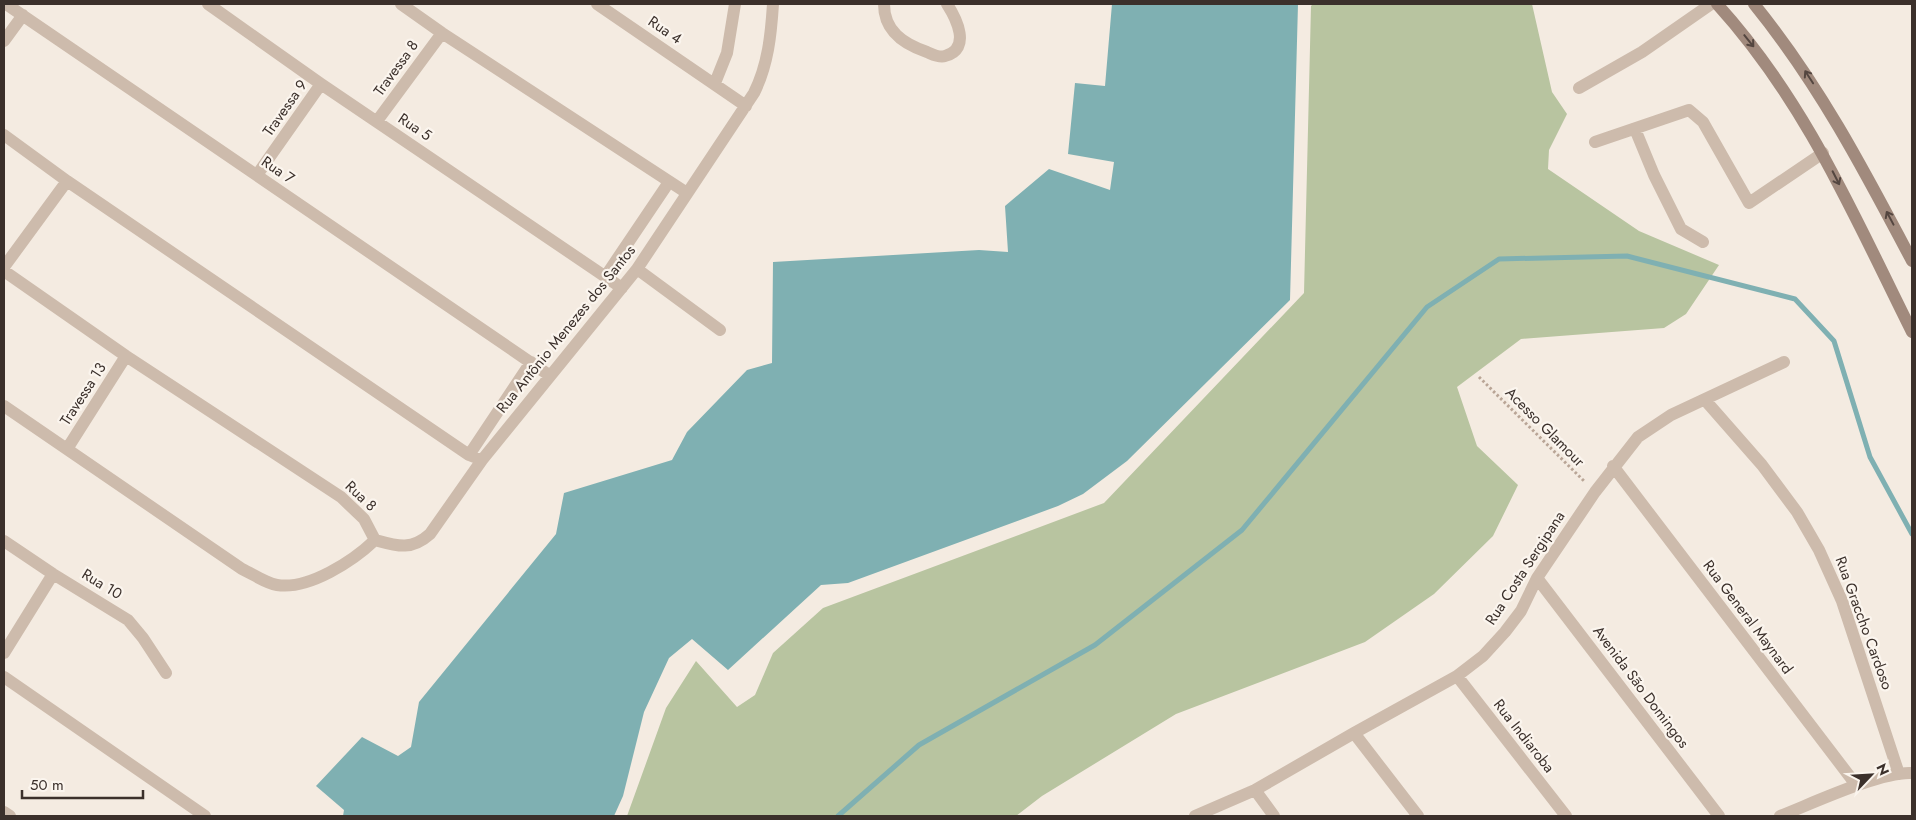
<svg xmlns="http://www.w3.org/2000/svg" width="1916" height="820" viewBox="0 0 1916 820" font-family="Jost,sans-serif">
<rect width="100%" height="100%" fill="#f4ebe1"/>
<path fill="#b8c4a0" d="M1313,4H1532L1552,92L1567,114L1549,150L1548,169L1639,231L1719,265L1686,314L1664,328L1521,339L1457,387L1477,446L1518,485L1493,536L1434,594L1365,642L1176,714L1042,796L1016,816H627L666,708L696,661L737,707L755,695L773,653L823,608L1104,503L1304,293L1311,6Z"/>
<path fill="#7fb0b2" d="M1112,4H1298L1290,300L1127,461L1083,494L1058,506L848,583L821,585L728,670L692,639L669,658L644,712L623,796L614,816H343L344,810L316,786L362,737L398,756L411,747L419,702L556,534L564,493L672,460L687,432L747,370L772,363L773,262L979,250L1008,252L1005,206L1049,169L1110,190L1114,162L1068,154L1075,83L1105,86Z"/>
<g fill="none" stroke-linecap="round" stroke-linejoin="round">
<path stroke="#7fb0b2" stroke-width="5" d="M838,816L919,745L1095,645L1242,530L1427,307L1499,259L1627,256L1795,299L1834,341L1870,457L1912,534"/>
<path stroke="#b9a596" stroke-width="3" stroke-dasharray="2.5 2.5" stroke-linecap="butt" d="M1479,377L1585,482"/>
<path stroke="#cdbbac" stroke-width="12" d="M6,4L549,375
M208,4L321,84L622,288
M401,4L442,33L687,193
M597,4L746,106
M884,4C884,31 903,44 927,52C932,54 939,58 945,56C972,49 956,18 947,4
M4,41L23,15
M715,83L727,53L735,4
M1579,88L1642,52L1711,4
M377,121L442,33
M1635,129L1654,175L1681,229L1703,242
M4,135L67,181L469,455L482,460
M1595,142L1689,110L1703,122L1749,203L1823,153
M257,175L321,84
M4,267L67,181
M637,269L720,330
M4,271L126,356L341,497L364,519L375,540
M605,277L669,182
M1705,400L1762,465L1797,512L1819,550L1842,601L1899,774
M4,406L242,569C253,574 265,583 277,585C309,590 353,561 375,540
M67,449L126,356
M469,455L531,362
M1613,466L1857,786
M375,540C397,546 411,551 430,534L482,460L637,269L754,93C768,65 771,35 773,4
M4,541L53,574L128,620L143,638L166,673
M1537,578L1719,816
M4,653L53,574
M1457,676L1566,816
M4,677L205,816
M1354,733L1418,816
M1255,790L1274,816
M4,812L10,816
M1195,816L1255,790L1354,733L1457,676L1483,656L1505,632L1521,611L1537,578L1595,492L1638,437L1671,415L1784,362
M1780,816C1811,804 1881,771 1912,773"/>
<path stroke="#a18a7d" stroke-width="12" d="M1717,4C1806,102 1854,216 1912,332
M1754,4C1819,84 1864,170 1912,261"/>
</g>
<defs><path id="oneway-shaft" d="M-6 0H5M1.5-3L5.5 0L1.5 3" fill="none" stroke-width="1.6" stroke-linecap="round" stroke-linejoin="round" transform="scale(1.25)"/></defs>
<g stroke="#544640">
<use href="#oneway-shaft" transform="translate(1749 41) rotate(51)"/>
<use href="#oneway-shaft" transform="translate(1809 77) rotate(-123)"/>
<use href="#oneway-shaft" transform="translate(1836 178) rotate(63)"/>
<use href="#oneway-shaft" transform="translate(1890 218) rotate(-118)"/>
</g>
<g text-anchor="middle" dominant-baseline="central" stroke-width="4.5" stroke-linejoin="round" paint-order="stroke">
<g font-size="15" fill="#3b302b" stroke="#fbf5ee">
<text transform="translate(665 30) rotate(34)">Rua 4</text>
<text transform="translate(396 68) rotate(-54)">Travessa 8</text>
<text transform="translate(285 108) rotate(-55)">Travessa 9</text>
<text transform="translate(415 127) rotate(34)">Rua 5</text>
<text transform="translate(278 170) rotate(34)">Rua 7</text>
<text transform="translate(566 329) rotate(-51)">Rua Antônio Menezes dos Santos</text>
<text transform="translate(83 394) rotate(-57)">Travessa 13</text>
<text transform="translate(1545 427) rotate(45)">Acesso Glamour</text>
<text transform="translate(361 496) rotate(43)">Rua 8</text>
<text transform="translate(1525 568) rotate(-57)">Rua Costa Sergipana</text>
<text transform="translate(102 584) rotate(31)">Rua 10</text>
<text transform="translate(1748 617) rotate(53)">Rua General Maynard</text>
<text transform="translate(1864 623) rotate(70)">Rua Graccho Cardoso</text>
<text transform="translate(1641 687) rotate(53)">Avenida São Domingos</text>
<text transform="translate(1524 736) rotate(52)">Rua Indiaroba</text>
</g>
</g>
<rect width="1916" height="820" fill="none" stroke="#3b302b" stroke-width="10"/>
<g transform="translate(1871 775) rotate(65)" stroke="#fbf5ee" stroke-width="4" paint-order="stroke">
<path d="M0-4L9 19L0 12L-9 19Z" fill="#3b302b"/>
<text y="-8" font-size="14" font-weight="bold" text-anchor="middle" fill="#3b302b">N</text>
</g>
<path d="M22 790v8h121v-8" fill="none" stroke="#3b302b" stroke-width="2.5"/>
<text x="30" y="790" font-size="15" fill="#3b302b" stroke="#fbf5ee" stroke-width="4" paint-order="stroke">50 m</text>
</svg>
